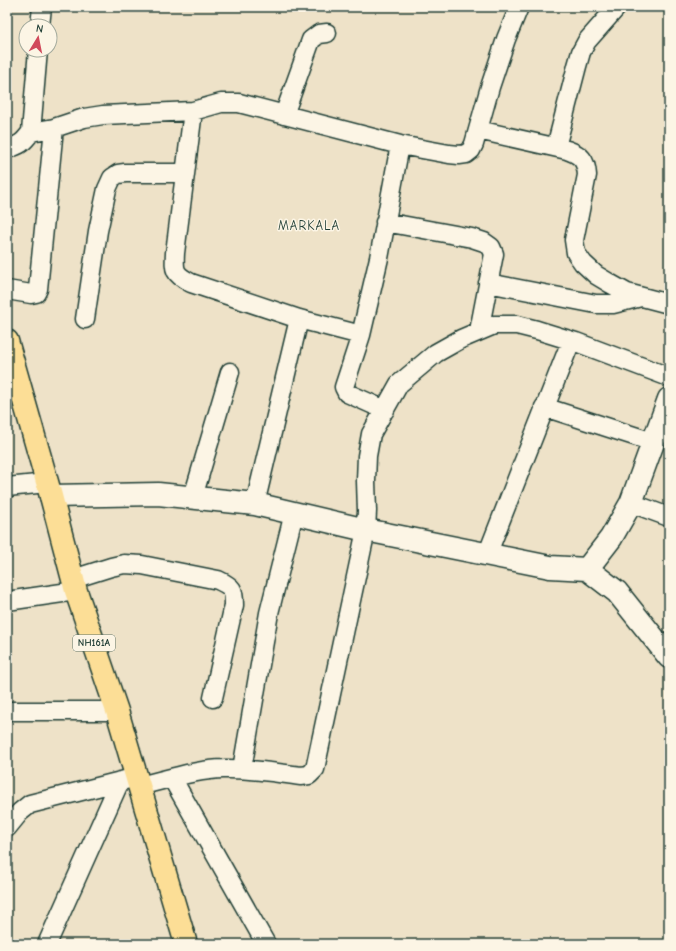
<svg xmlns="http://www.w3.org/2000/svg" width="676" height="951" viewBox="0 0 676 951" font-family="'Comic Neue',sans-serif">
<rect width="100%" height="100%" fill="#eee2c8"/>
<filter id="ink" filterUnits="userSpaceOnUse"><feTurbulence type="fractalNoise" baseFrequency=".025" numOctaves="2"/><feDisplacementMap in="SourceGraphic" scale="8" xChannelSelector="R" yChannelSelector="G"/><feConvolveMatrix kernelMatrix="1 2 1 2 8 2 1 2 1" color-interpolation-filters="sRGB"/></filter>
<g filter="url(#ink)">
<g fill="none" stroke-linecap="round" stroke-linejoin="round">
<defs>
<path id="street" d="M40,26L42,7
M193,111L175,253C174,271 174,274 191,283L299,319L361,335
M284,115L311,40L319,34L327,33
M478,130L567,150C581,155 586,160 587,175L574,240L576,253L583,263L596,275L611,284L627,293L669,304
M31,132L54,128L84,118L103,115L193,111L221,103H239L400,145L449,154L459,155L466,154L471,150L474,144L490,87L506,39L519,7
M556,147L577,66L581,52L587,41L617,7
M7,149C20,145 23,143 31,132L38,50
M385,222L472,238L484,242L491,247L494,254L479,331
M488,283L596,304H613L641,297
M7,290L31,294L36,293L38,289L54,128
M85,319L98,231L107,189L112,178L118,174L125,173H185
M544,407L653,442
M385,410L347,393L344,387L361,335L379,258L400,145
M7,487L47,483
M193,497L230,372
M631,503L669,517
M255,504L299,319
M487,555L571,341
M73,579L111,567L124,564L142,565L218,580C233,587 234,589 234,605L213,698
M7,601L76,591
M7,711H117
M242,769L269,613L294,513
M172,778L266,944
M139,786C165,780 198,769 224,769C250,768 275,773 301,776L309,775L315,769L366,530L367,511L366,481L367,456L371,434L399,384L436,353L461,339L494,325H517L537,330L576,342L669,377
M7,828L20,812L30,804L129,779
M47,944L120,781"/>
<path id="secondary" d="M51,496L158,494L255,504L366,530L550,567L587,569L617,592L669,657
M587,569L611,538L631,503L669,399"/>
<path id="highway" d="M7,341L51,496L76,591L117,711L186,944"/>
</defs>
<use href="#street" stroke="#1f3d34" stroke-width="21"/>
<use href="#secondary" stroke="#1f3d34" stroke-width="25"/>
<use href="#highway" stroke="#1f3d34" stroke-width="25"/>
<use href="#street" stroke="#fcf5e5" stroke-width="18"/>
<use href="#secondary" stroke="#fcf5e5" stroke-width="22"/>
<use href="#highway" stroke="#fcde96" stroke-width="22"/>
</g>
</g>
<g text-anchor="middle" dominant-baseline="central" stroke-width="3" stroke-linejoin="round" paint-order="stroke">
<rect fill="#fcf5e5" stroke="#617469" stroke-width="1" x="73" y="635" width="42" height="16" rx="3"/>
<g font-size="10" font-weight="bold" fill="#1f3d34">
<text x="94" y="643">NH161A</text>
</g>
<g font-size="13" letter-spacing="1" fill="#1f3d34" stroke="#fcf5e5">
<text x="309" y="225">MARKALA</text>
</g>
</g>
<rect width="676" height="951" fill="none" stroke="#fcf5e5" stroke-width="24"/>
<rect x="12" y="12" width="652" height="927" fill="none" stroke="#1f3d34" stroke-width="1.5" filter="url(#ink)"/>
<g transform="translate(38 38) rotate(10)"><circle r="19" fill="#fcf5e5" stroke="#a4ab9e"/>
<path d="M0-3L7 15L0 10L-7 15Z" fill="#d1495b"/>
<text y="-6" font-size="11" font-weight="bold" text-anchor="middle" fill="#1f3d34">N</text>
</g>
</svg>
